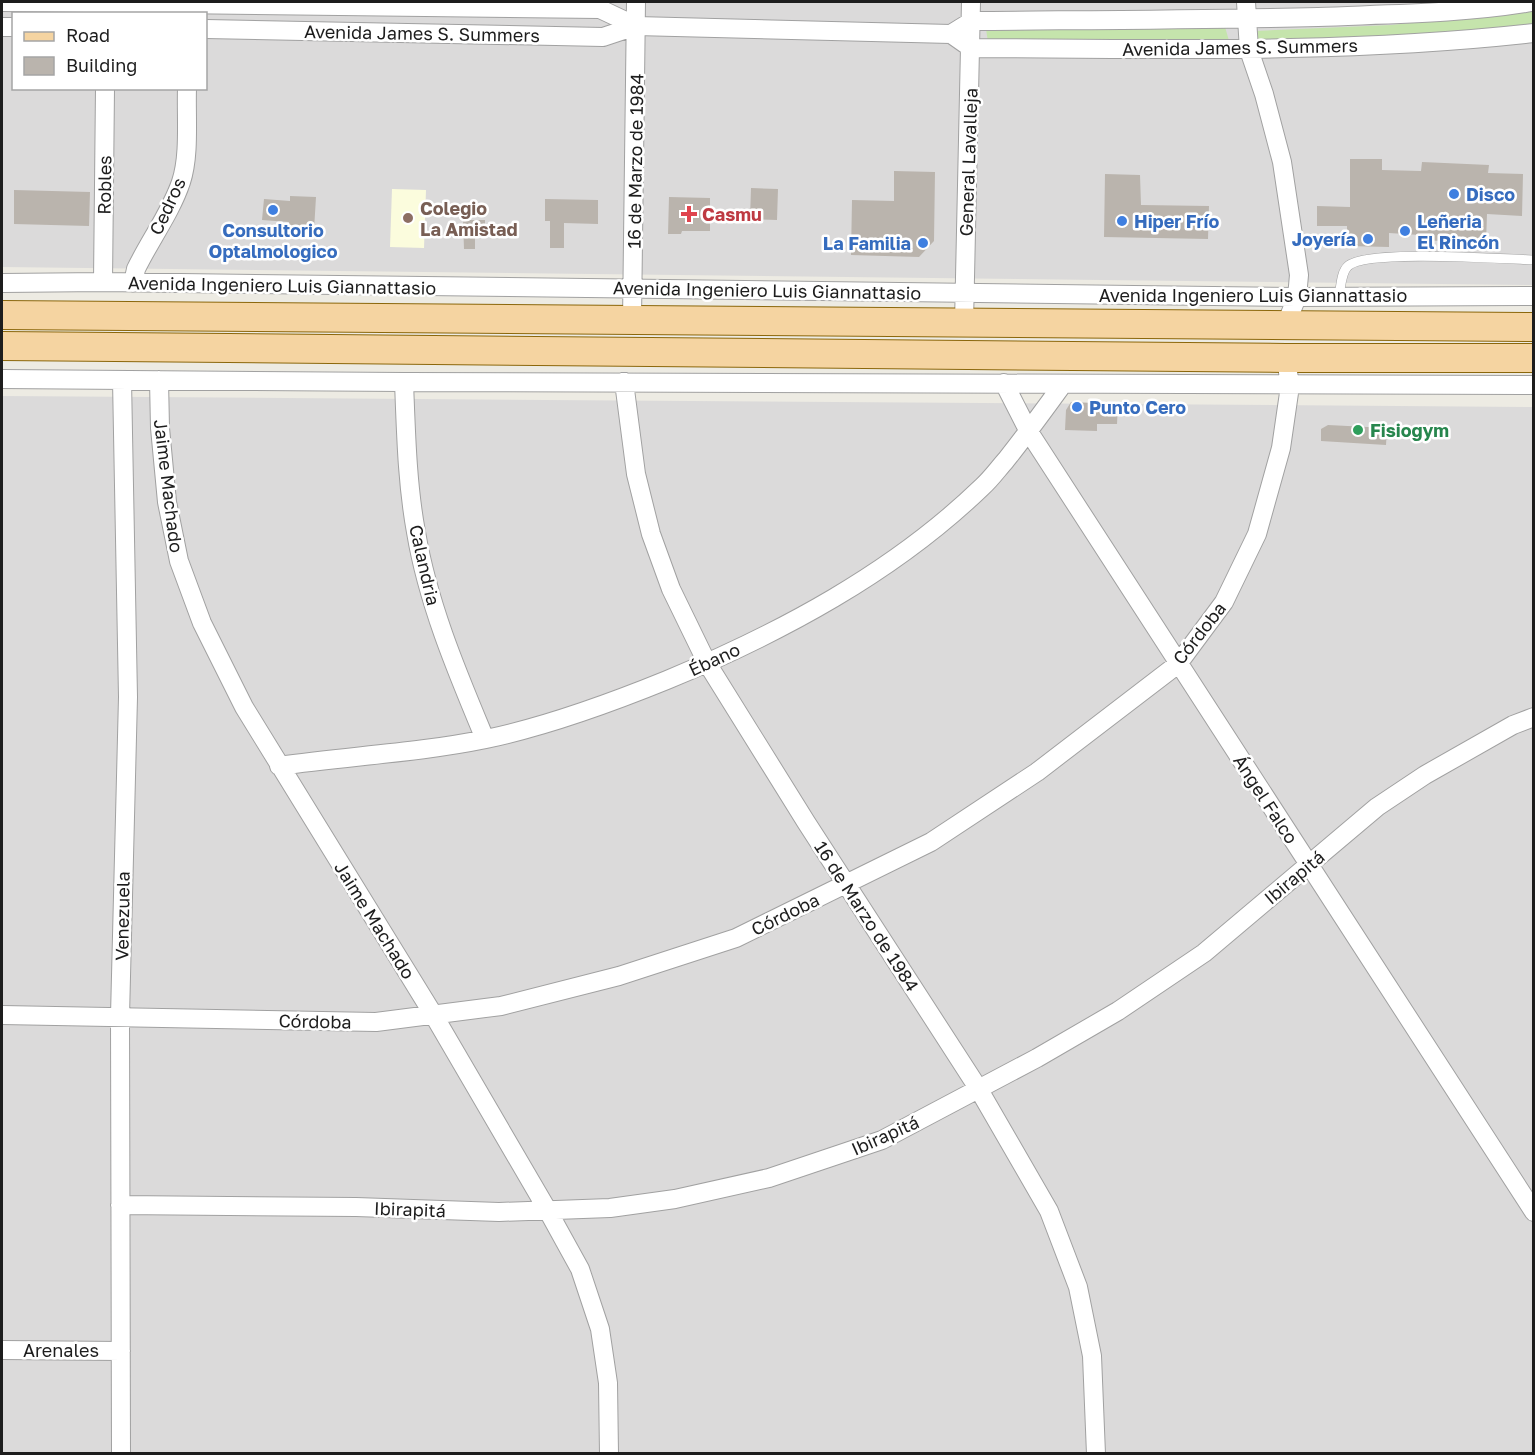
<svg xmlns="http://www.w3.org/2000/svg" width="1535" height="1455" viewBox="0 0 1535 1455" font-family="'Golos Text',sans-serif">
<rect width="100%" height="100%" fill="#edebe3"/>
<path fill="#dbdada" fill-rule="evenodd" d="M2,2H1533V285L2,267ZM14,14H206V88H14Z
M2,396L1533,407V1453H2Z"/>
<path fill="#fbfcdd" d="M392,189L426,190L424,248L390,247Z"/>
<path fill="#c5e4ac" d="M1533,10V24L1396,37L1256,43L1255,31L1391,25Z
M1225,27L1230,44L988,42L986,29Z"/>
<path fill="#bab4ad" d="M1350,159H1382V170L1421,171L1422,162L1489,165L1488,173L1523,174L1522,216L1487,214L1486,243L1420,240V235L1389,233V247L1347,246V226H1317V206L1350,207Z
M894,171L935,172L934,241L919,257L851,255L852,200L894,201Z
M1105,174L1140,175L1141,205L1209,206L1208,239L1104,237Z
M751,188L778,189L777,220L750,219Z
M14,190L90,192L89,226L14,224Z
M290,196L316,197L314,230L289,229V222L262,220L264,199L290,201Z
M669,197L710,198V231H682L681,234H668Z
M545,199L598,200V224L564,223V248H550V221H545Z
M463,220H485V236H475V249H464Z
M1071,402L1118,404L1117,424H1097V431L1065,430L1066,410Z
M1328,425L1387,428L1386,445L1321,441V429Z"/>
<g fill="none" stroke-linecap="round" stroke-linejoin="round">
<defs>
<path id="lane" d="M1339,296C1341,287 1341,272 1348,266C1366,249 1503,259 1534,260"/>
<path id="street" d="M2,2L600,9L636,26
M1246,2L1249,50L1264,94L1282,162L1299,275L1297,297L1286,324
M2,27H14
M206,29L603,37L636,26L951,34L972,21C1087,20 1203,20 1318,17C1389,14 1462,14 1532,2
M951,34L971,48C1159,49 1347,54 1534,33
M103,282L105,88
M2,283L103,282L1297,297L1534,296
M133,283L136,269C150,240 171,212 181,182C190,155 186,117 187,88
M632,320L636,2
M964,323L971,2
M2,379L404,382L1534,385
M159,380L160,428L167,502L179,561L202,623L244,707L433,1014L548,1211L580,1269L600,1329L608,1383L609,1454
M404,382C406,432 407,483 416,532C428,604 457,672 485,739
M624,382L636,474L651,534L671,589L707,663L806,822L978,1088L1049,1211L1078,1287L1092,1356L1096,1454
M1004,383L1029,432L1534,1212
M279,766C348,756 418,753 486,739C548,726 608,704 667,680C780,633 893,573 982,487C991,479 998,469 1006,460C1026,435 1044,410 1063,384
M2,1015L376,1022L501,1006L619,976L736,938L931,842L1037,772L1178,664L1224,602L1257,534L1281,448L1290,386L1286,358
M120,1205L356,1207L499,1212L610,1208L675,1199L769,1178L882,1140L1037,1058L1118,1011L1204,953L1377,807L1425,775L1513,725L1534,717
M2,1350L121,1351
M121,1454L120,1016L128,697L122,380"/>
<path id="primary" d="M2,315L1534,327
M2,346L1286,358H1534"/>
</defs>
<use href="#lane" stroke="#a1a1a1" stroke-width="10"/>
<use href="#street" stroke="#a1a1a1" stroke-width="20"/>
<use href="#primary" stroke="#8b670b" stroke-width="30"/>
<use href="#lane" stroke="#fff" stroke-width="9"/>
<use href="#street" stroke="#fff" stroke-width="18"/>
<use href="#primary" stroke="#f5d4a1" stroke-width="28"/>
</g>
<g fill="#3f7fe0" stroke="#fff" stroke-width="2">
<circle cx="1454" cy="194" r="6"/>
<circle cx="273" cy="210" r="6"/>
<circle cx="1122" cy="221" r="6"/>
<circle cx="1405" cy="231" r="6"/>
<circle cx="1368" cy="239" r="6"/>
<circle cx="923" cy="243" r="6"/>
<circle cx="1077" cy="407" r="6"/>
</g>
<path fill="#e0444e" stroke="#fff" stroke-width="2" d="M686 205h6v6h6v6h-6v6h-6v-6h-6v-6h6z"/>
<circle fill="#8d6e63" stroke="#fff" stroke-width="2" cx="408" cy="218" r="6"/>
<circle fill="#2e9e5b" stroke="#fff" stroke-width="2" cx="1358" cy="430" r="6"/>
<g text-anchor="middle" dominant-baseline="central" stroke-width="5" stroke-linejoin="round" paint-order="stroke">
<g font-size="18" fill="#1d1d1d" stroke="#fff">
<text transform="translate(422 33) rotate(1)">Avenida James S. Summers</text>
<text transform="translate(1240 47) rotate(-1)">Avenida James S. Summers</text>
<text transform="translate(635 161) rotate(-89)">16 de Marzo de 1984</text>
<text transform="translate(968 162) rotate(-88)">General Lavalleja</text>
<text transform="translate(104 185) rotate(-89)">Robles</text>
<text transform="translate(167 206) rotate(-65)">Cedros</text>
<text transform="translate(282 285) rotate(1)">Avenida Ingeniero Luis Giannattasio</text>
<text transform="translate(767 290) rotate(1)">Avenida Ingeniero Luis Giannattasio</text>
<text x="1253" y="295">Avenida Ingeniero Luis Giannattasio</text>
<text transform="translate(169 486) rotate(83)">Jaime Machado</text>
<text transform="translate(425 565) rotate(77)">Calandria</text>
<text transform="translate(1199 633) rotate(-52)">Córdoba</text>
<text transform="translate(714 659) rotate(-25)">Ébano</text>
<text transform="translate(1266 799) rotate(57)">Ángel Falco</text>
<text transform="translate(1294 877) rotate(-40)">Ibirapitá</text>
<text transform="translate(785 914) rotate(-26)">Córdoba</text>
<text transform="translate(122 916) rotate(-89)">Venezuela</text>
<text transform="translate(867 916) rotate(57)">16 de Marzo de 1984</text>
<text transform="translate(375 920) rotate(58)">Jaime Machado</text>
<text transform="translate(315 1021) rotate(1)">Córdoba</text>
<text transform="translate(885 1135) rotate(-24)">Ibirapitá</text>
<text transform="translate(410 1209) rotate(2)">Ibirapitá</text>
<text x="61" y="1350">Arenales</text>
</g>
<g font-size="18" font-weight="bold" fill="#366cbe" stroke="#fff" text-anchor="start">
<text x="1466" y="194">Disco</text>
<text x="1134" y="221">Hiper Frío</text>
<text x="1417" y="221">Leñeria<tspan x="1417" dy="21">El Rincón</tspan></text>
<text x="273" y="230" text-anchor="middle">Consultorio<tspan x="273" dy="21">Optalmologico</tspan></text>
<text x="1356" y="239" text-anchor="end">Joyería</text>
<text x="911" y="243" text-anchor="end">La Familia</text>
<text x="1089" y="407">Punto Cero</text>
</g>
<g font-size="18" font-weight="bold" fill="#785e54" stroke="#fff" text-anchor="start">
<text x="420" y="208">Colegio<tspan x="420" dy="21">La Amistad</tspan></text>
</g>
<g font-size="18" font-weight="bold" fill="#be3a42" stroke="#fff" text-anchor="start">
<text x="702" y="214">Casmu</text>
</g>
<g font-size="18" font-weight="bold" fill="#27864d" stroke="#fff" text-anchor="start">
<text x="1370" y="430">Fisiogym</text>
</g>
</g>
<rect width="1535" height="1455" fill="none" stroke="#1d1d1d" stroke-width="6"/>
<rect x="12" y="12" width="195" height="78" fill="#ffffff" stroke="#a5a5a5" stroke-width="1.5"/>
<rect x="24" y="32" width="30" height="9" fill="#f5d4a1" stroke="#a5a5a5" stroke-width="1.5"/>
<text x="66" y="42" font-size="18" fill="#1d1d1d">Road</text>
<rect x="24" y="57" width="30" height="18" fill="#bab4ad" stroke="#a5a5a5" stroke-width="1.5"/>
<text x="66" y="72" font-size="18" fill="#1d1d1d">Building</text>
</svg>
